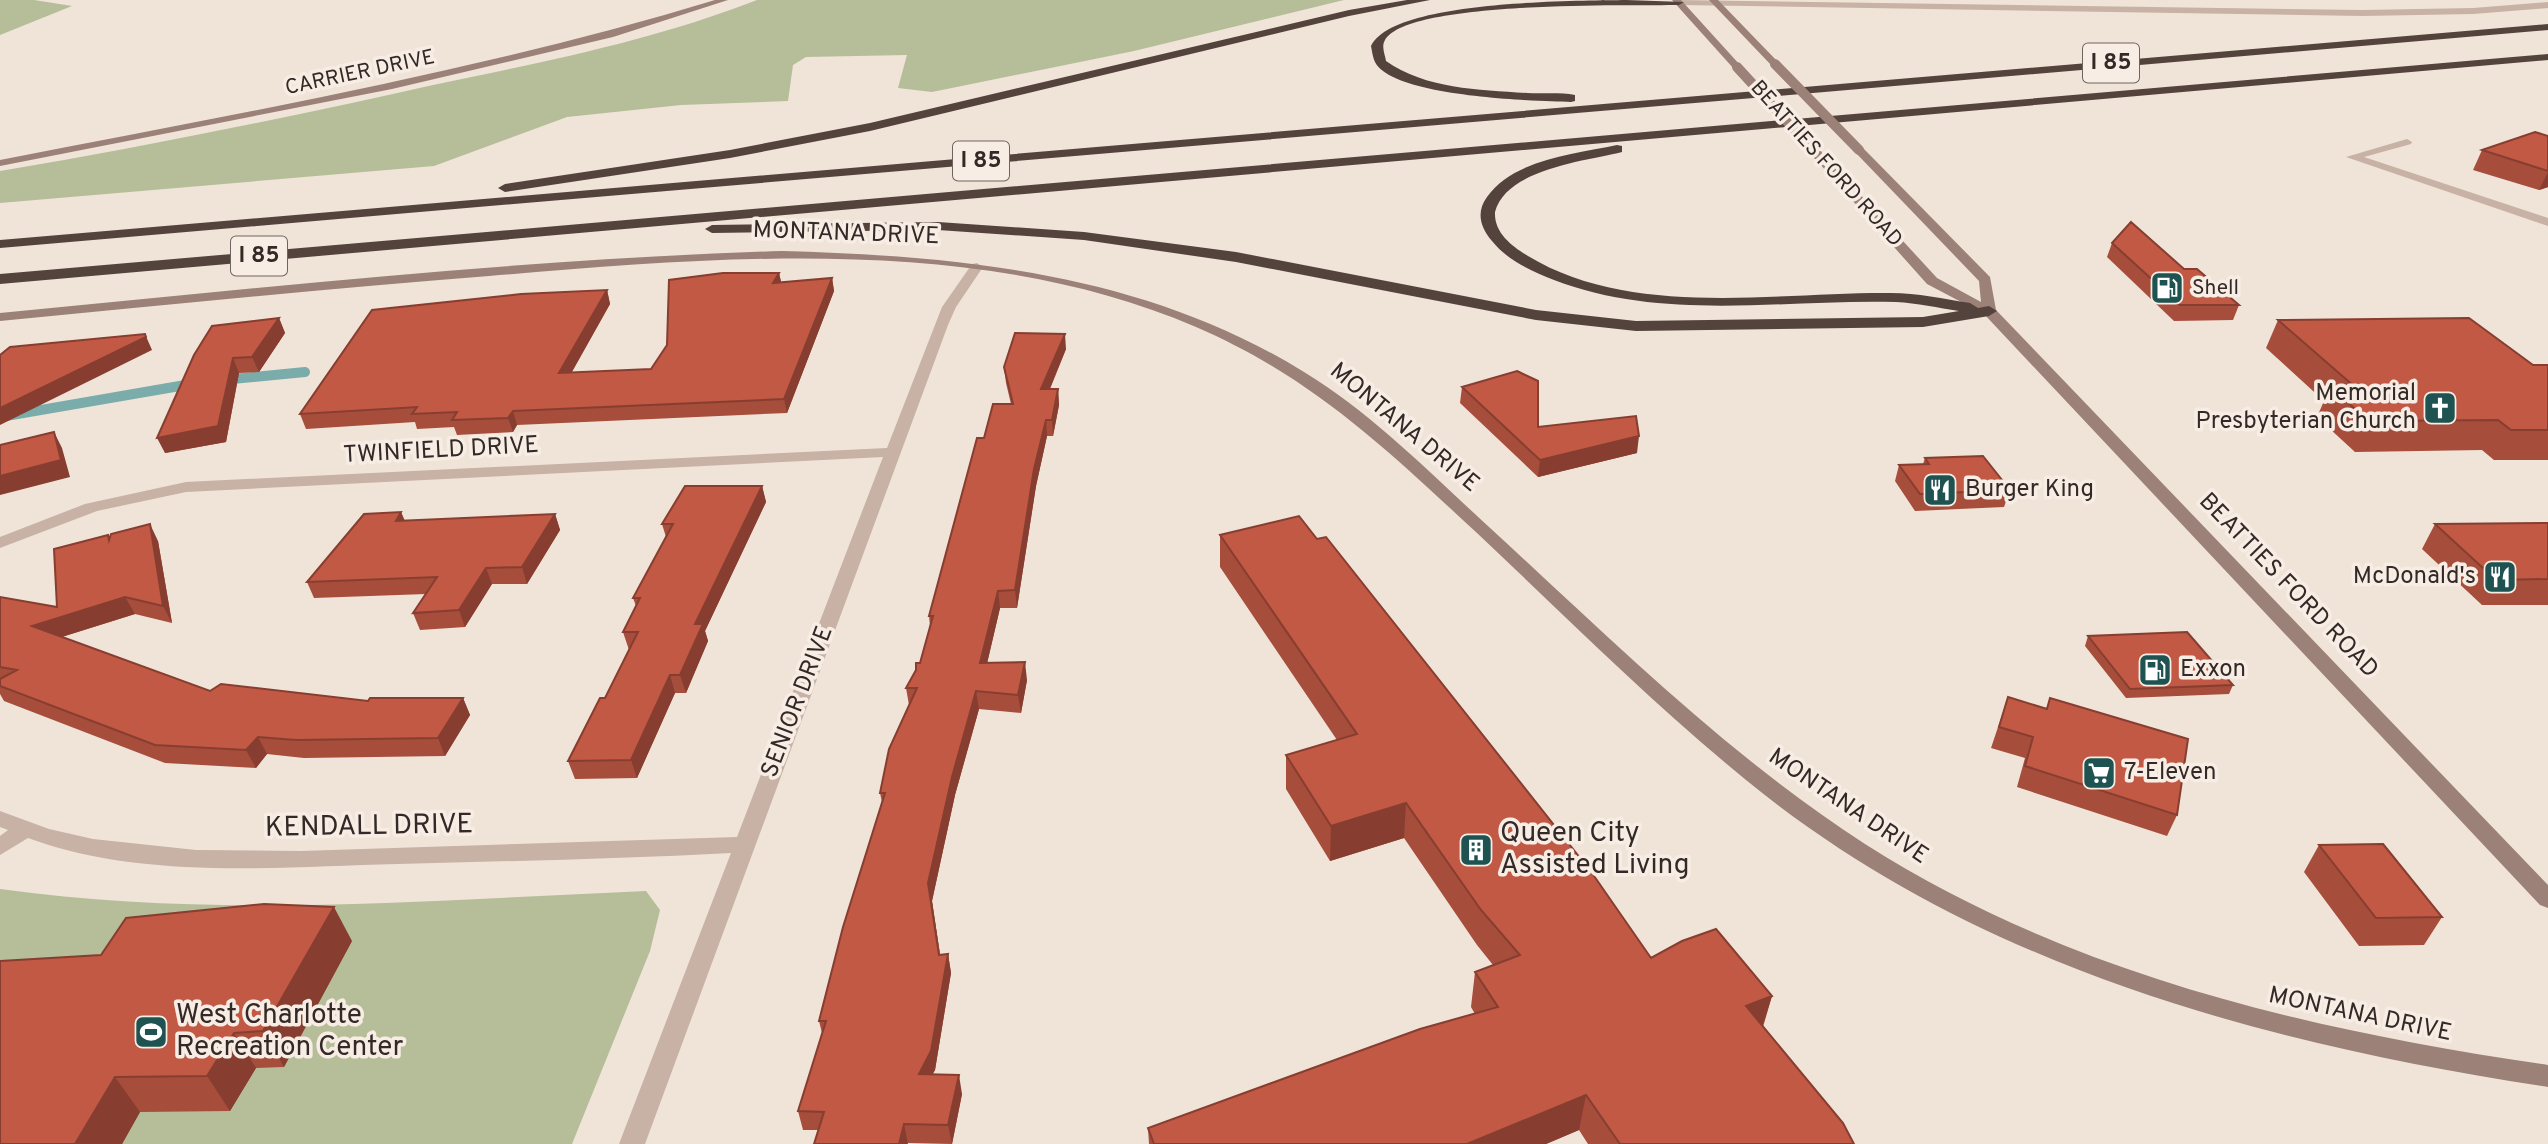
<svg xmlns="http://www.w3.org/2000/svg" width="2548" height="1144" viewBox="0 0 2548 1144" font-family="Overpass,sans-serif">
<rect width="100%" height="100%" fill="#f0e3d8"/>
<path fill="#b5be99" d="M0,0H34L72,6L0,35Z
M757,0H1344L1134,51L932,92L898,88L907,55L806,57L793,65L788,101L681,105L567,117L434,166L0,203V171C145,147 290,117 433,85C543,62 652,41 757,0Z
M0,889C214,919 431,900 646,891L660,910L650,951L572,1144H0Z"/>
<g fill="none" stroke-linecap="round" stroke-linejoin="round">
<path stroke="#79acaa" stroke-width="10" d="M222,380L305,372
M0,417L197,383"/>
<path stroke="#79acaa" stroke-width="12" d="M0,417L3,416"/>
<path fill="#c7b2a5" fill-rule="evenodd" d="M1676,0L2363,10L2473,8L2548,2V8L2473,14L2363,16L1679,5Z
M2407,139L2412,142L2411,144L2364,157L2548,218V226L2346,157Z
M977,263L983,267L956,307L948,325L645,1144H619L731,853C620,859 508,861 397,864C278,867 140,880 28,838L0,855V836L8,830L0,827V811L49,829L93,839L196,850L301,851L737,837L883,457L186,492L97,511L0,548V537L85,504L186,482L887,448L942,307L972,264Z"/>
<path fill="#9b8177" fill-rule="evenodd" d="M715,0H728L613,37L392,89L0,166V160C240,113 481,71 715,0Z
M1672,0H1681L1740,65V69H1734Z
M1709,0H1718L1778,62V66H1772Z
M1855,148H1863L1990,277L1996,310L2548,885V908L2540,905L1984,314L1927,284L1811,154L1821,152L1937,278L1981,302L1979,281L1855,152Z
M782,251C964,256 1146,274 1304,372C1373,414 1430,473 1489,527C1609,637 1727,755 1865,844C2071,975 2309,1030 2548,1065V1087C2261,1043 1975,967 1746,780C1652,703 1565,616 1477,533C1386,449 1312,377 1196,327C978,233 719,257 489,276C326,289 163,305 0,321V313C260,288 521,259 782,251Z"/>
<path fill="#54433d" fill-rule="evenodd" d="M1407,0H1430L1349,16L870,131L730,158L505,192L498,188L505,184L730,150L870,123L1349,10Z
M1626,0L1684,2L1679,5C1629,6 1408,0 1385,40C1381,47 1385,54 1386,61C1426,89 1479,90 1527,93C1543,94 1560,92 1575,95V101L1571,102C1534,101 1393,97 1375,62C1373,58 1372,51 1371,46C1393,0 1573,1 1626,0Z
M2548,24V30L0,248V240Z
M2548,54V60L0,284V274Z
M1617,145L1622,146V152C1586,161 1506,169 1495,212C1494,233 1512,246 1528,256C1632,319 1776,292 1891,293C1917,293 1944,299 1970,303L1978,308L1989,306L1997,311L1989,316L1923,327L1636,331L1536,320L1236,262L1084,240L938,230L712,233L705,229L712,225L938,222L1084,232L1236,252L1536,310L1636,321L1923,317L1959,311C1938,308 1917,303 1896,302C1781,299 1664,322 1554,280C1531,271 1507,260 1492,241C1480,227 1476,212 1487,197C1514,159 1575,154 1617,145Z"/>
<path stroke="#9b8177" stroke-width="10" d="M1775,64L1859,150
M1737,67L1817,154"/>
</g>
<path fill="#a64d3b" d="M2548,136V187L2539,190L2473,170L2482,150Z
M2112,243L2184,269L2239,305L2233,320L2174,321L2107,257Z
M779,273L781,282L832,278L834,291L787,413L517,425L513,432L457,435L454,427L417,429L415,422L306,429L300,414L607,290L610,304L571,373L651,369Z
M279,318L285,333L259,372L239,373L226,442L165,453L194,355Z
M2278,320L2533,365H2548V460H2494L2482,450L2355,452L2317,417L2324,401L2266,348Z
M1066,349L1050,389H1058L1059,405L1053,436H1047L1036,486L1017,608H1000L987,663L1027,680L1021,713L979,709L955,795L932,901L940,955L948,954L951,973L935,1070L932,1074L962,1094L952,1144L908,1143L818,1130H803L798,1111L822,1033L819,1021L882,802L880,793L909,705L906,688L920,663L930,626L929,616L984,438L1011,404L1006,383L1004,367Z
M1462,387L1538,427L1637,453L1538,477L1460,403Z
M1925,458L2010,490L2004,507L1915,511L1895,481L1899,465L1923,464Z
M762,486L766,502L705,631L708,641L686,693H675L637,778L575,779L568,761L605,698L629,650L623,632L636,606L633,598L666,537L662,524Z
M401,512L405,521L555,514L560,530L527,584H492L465,627L420,630L413,613L426,594L314,598L307,582Z
M2548,523V605H2482L2422,549L2435,524Z
M108,535L110,538L158,541L172,623L135,614L62,637L210,691L368,701L463,698L470,715L445,756L304,758L267,754L256,768L165,763L4,701L0,694V597L57,607Z
M1220,535L1651,958L1772,996L1763,1027L1854,1144H1588L1579,1130L1546,1144H1149L1148,1128L1475,1014L1471,1007L1475,972L1493,965L1477,945L1404,838L1330,861L1286,789V755L1337,740L1220,567Z
M2088,636L2233,685L2229,694L2126,698L2085,646Z
M2008,697L2046,709L2050,698L2177,815L2167,836L2017,787L2025,758L1991,748Z
M2319,845L2442,917L2424,945L2359,946L2304,872Z
M352,941L284,1067L256,1068L230,1111L140,1112L122,1144H0Z"/>
<path fill="#873e30" d="M2548,172V187L2539,190Z
M779,273L782,286L773,283Z
M832,278L834,291L787,413L784,399Z
M607,290L610,304L563,388L559,373Z
M279,318L285,333L259,372L252,357Z
M145,334L152,350L0,425V408Z
M1065,334L1066,349L1043,405L1041,389Z
M233,358L239,373L226,442L165,453L157,438Z
M1058,389L1059,405L1053,436L1052,420Z
M513,411L517,425L513,432L508,418Z
M1046,420L1047,436L1036,486L1017,608L1015,590L1034,469Z
M54,432L62,448L70,477L0,495V476Z
M1639,436L1637,453L1538,477L1540,460Z
M762,486L766,502L705,631L708,641L686,693L680,675L695,624Z
M401,512L407,528L396,521Z
M555,514L560,530L527,584L522,567Z
M150,524L158,541L172,623L163,606Z
M486,568L492,584L465,627L459,610Z
M998,591L1000,608L983,681L980,663Z
M125,597L135,614L42,643L32,626Z
M1025,662L1027,680L1021,713L1018,695Z
M670,675L675,693L637,778L631,760Z
M976,691L979,709L955,795L932,901L943,974L928,883L952,777Z
M463,698L470,715L445,756L438,738Z
M258,737L267,754L256,768L246,750Z
M1406,803L1404,838L1330,861L1331,826Z
M334,907L352,941L284,1067L263,1031Z
M948,954L951,973L935,1070L923,1093L919,1074Z
M1772,996L1761,1031L1746,1006Z
M234,1033L256,1068L230,1111L207,1076Z
M959,1075L962,1094L952,1144L948,1125Z
M115,1077L140,1112L122,1144H75Z
M1586,1095L1579,1130L1546,1144H1467Z
M904,1124L908,1144H899Z"/>
<path fill="#c15945" stroke="#873e30" stroke-width="2" d="M2535,132L2548,136V171L2482,150Z
M2131,222L2184,269H2197L2239,305H2180L2112,243Z
M723,273H779L773,283L832,278L784,399L513,411L508,418L452,420L457,412L412,414L417,407L300,414L372,310L521,294L607,290L559,373L651,369L667,345L669,280Z
M279,318L252,357L233,358L218,426L157,438L194,355L212,326Z
M2469,318L2533,365H2548V430H2511L2498,420L2369,421L2330,387H2355L2278,320Z
M1015,333L1065,334L1041,389H1058L1052,420H1046L1034,469L1015,590L998,591L980,663L1025,662L1018,695L976,691L952,777L928,883L939,955L948,954L931,1051L919,1074L959,1075L948,1125L904,1124L899,1144H814L824,1112L798,1111L826,1021H819L843,927L885,793H880L889,749L917,688H906L916,670V663H920L933,616H929L977,438H984L993,404H1013L1004,367Z
M145,334L146,337L0,408V355L10,347Z
M1517,371L1538,381V427L1636,416L1639,436L1540,460L1462,387Z
M54,432L61,460L0,476V445Z
M1983,456L2010,490L1920,494L1899,465L1929,464L1925,458Z
M685,486H762L695,624H703L680,675H670L631,760L568,761L600,698H605L638,632H623L640,598H633L673,524H662Z
M401,512L396,521L555,514L522,567L486,568L459,610L413,613L437,577L307,582L364,514Z
M1299,516L1317,539L1326,537L1592,873L1651,958L1682,941L1716,929L1772,996L1746,1006L1843,1123L1854,1144H1620L1586,1095L1467,1144H1154L1148,1128L1420,1029L1498,1007L1475,972L1520,955L1481,910L1406,803L1331,826L1286,755L1357,734L1220,535Z
M2548,523V579L2496,580L2435,524Z
M150,524L163,606L125,597L32,626L210,691L221,684L368,701L370,698H463L438,738L296,740L258,737L246,750L155,745L0,686V679L17,670L0,667V597L57,607L54,549L108,535L109,540L111,534Z
M2187,632L2233,685L2130,689L2088,636Z
M2008,697L2047,709L2050,698L2188,739L2177,815L2025,766L2033,737L1999,727Z
M2383,844L2442,917L2376,918L2319,845Z
M264,904L334,907L263,1031L234,1033L207,1076L115,1077L75,1144H0V961L101,955L126,918Z"/>
<defs>
<symbol id="fuel-square" viewBox="-11 -11 22 22"><rect x="-9" y="-9" width="18" height="18" rx="4" fill="#1e5352" stroke="#f8ede4"/><path d="M-5.5-6h7V0h2V4h1.3V-2.5L3-4.5l.8-.8L6-3V5H2.5V1h-1V6h-7ZM-4.2-4.7v3.2H.2V-4.7Z" fill="#fff"/></symbol>
<symbol id="church-square" viewBox="-11 -11 22 22"><rect x="-9" y="-9" width="18" height="18" rx="4" fill="#1e5352" stroke="#f8ede4"/><path d="M-1.2-6h2.4v3.5h3.3v2.4h-3.3V6h-2.4V-.1h-3.3v-2.4h3.3Z" fill="#fff"/></symbol>
<symbol id="restaurant-square" viewBox="-11 -11 22 22"><rect x="-9" y="-9" width="18" height="18" rx="4" fill="#1e5352" stroke="#f8ede4"/><path d="M-5-6h1v4h1v-4h1v4h1v-4h1v5L-1.5 .5V6h-2V.5L-5-1ZM5-6V6H3V1.5H1.5Q1.5-4 5-6Z" fill="#fff"/></symbol>
<symbol id="supermarket-square" viewBox="-11 -11 22 22"><rect x="-9" y="-9" width="18" height="18" rx="4" fill="#1e5352" stroke="#f8ede4"/><path d="M-6-5.5h2.5l.6 2H6L4.5 2H-2.5L-4.4-4H-6ZM-1.5 3.2a1.3 1.3 0 1 0 .1 0ZM3 3.2a1.3 1.3 0 1 0 .1 0Z" fill="#fff"/></symbol>
<symbol id="building-square" viewBox="-11 -11 22 22"><rect x="-9" y="-9" width="18" height="18" rx="4" fill="#1e5352" stroke="#f8ede4"/><path d="M-4-6H4V6H1V3H-1V6H-4ZM-2.5-4.3h1.7v1.8h-1.7ZM.8-4.3h1.7v1.8H.8ZM-2.5-1h1.7V.8h-1.7ZM.8-1h1.7V.8H.8Z" fill="#fff"/></symbol>
<symbol id="stadium-square" viewBox="-11 -11 22 22"><rect x="-9" y="-9" width="18" height="18" rx="4" fill="#1e5352" stroke="#f8ede4"/><path d="M0-5a6.5 5 0 1 0 0 10a6.5 5 0 1 0 0-10ZM-3.5-1.8h7v3.6h-7Z" fill="#fff"/></symbol>
</defs>
<g fill-rule="evenodd">
<use href="#fuel-square" x="2148" y="269" width="38" height="38"/>
<use href="#church-square" x="2421" y="389" width="38" height="38"/>
<use href="#restaurant-square" x="1921" y="471" width="38" height="38"/>
<use href="#restaurant-square" x="2481" y="558" width="38" height="38"/>
<use href="#fuel-square" x="2136" y="651" width="38" height="38"/>
<use href="#supermarket-square" x="2080" y="754" width="38" height="38"/>
<use href="#building-square" x="1457" y="831" width="38" height="38"/>
<use href="#stadium-square" x="132" y="1013" width="38" height="38"/>
</g>
<g text-anchor="middle" dominant-baseline="central" stroke-width="7" stroke-linejoin="round" paint-order="stroke">
<g font-size="21" fill="#332926" stroke="#f8ede4">
<text transform="translate(360 73) rotate(-12)">CARRIER DRIVE</text>
<text transform="translate(1826 164) rotate(48)">BEATTIES FORD ROAD</text>
</g>
<g font-size="21" fill="#332926" stroke="#f8ede4" text-anchor="start">
<text x="2192" y="288">Shell</text>
</g>
<g fill="#f8ede4" stroke="#6e645f" stroke-width="2">
<rect x="2083" y="43.5" width="56" height="39" rx="5"/>
<rect x="953" y="141.5" width="56" height="39" rx="5"/>
<rect x="231" y="236.5" width="56" height="39" rx="5"/>
</g>
<g font-size="23" font-weight="bold" fill="#332926">
<text x="2111" y="63">I 85</text>
<text x="981" y="161">I 85</text>
<text x="259" y="256">I 85</text>
</g>
<g font-size="24" fill="#332926" stroke="#f8ede4">
<text transform="translate(846 234) rotate(2)">MONTANA DRIVE</text>
<text transform="translate(1404 428) rotate(40)">MONTANA DRIVE</text>
<text transform="translate(441 451) rotate(-3)">TWINFIELD DRIVE</text>
<text transform="translate(2288 586) rotate(46)">BEATTIES FORD ROAD</text>
<text transform="translate(798 702) rotate(-69)">SENIOR DRIVE</text>
<text transform="translate(1848 807) rotate(34)">MONTANA DRIVE</text>
<text transform="translate(2360 1015) rotate(12)">MONTANA DRIVE</text>
</g>
<g font-size="24" fill="#332926" stroke="#f8ede4" text-anchor="start">
<text x="2416" y="394" text-anchor="end">Memorial<tspan x="2416" dy="28">Presbyterian Church</tspan></text>
<text x="1965" y="490">Burger King</text>
<text x="2476" y="577" text-anchor="end">McDonald's</text>
<text x="2180" y="670">Exxon</text>
<text x="2124" y="773">7-Eleven</text>
</g>
<g font-size="28" fill="#332926" stroke="#f8ede4">
<text transform="translate(369 827) rotate(-1)">KENDALL DRIVE</text>
</g>
<g font-size="28" fill="#332926" stroke="#f8ede4" text-anchor="start">
<text x="1500" y="834">Queen City<tspan x="1500" dy="32">Assisted Living</tspan></text>
<text x="176" y="1016">West Charlotte<tspan x="176" dy="32">Recreation Center</tspan></text>
</g>
</g>
</svg>
